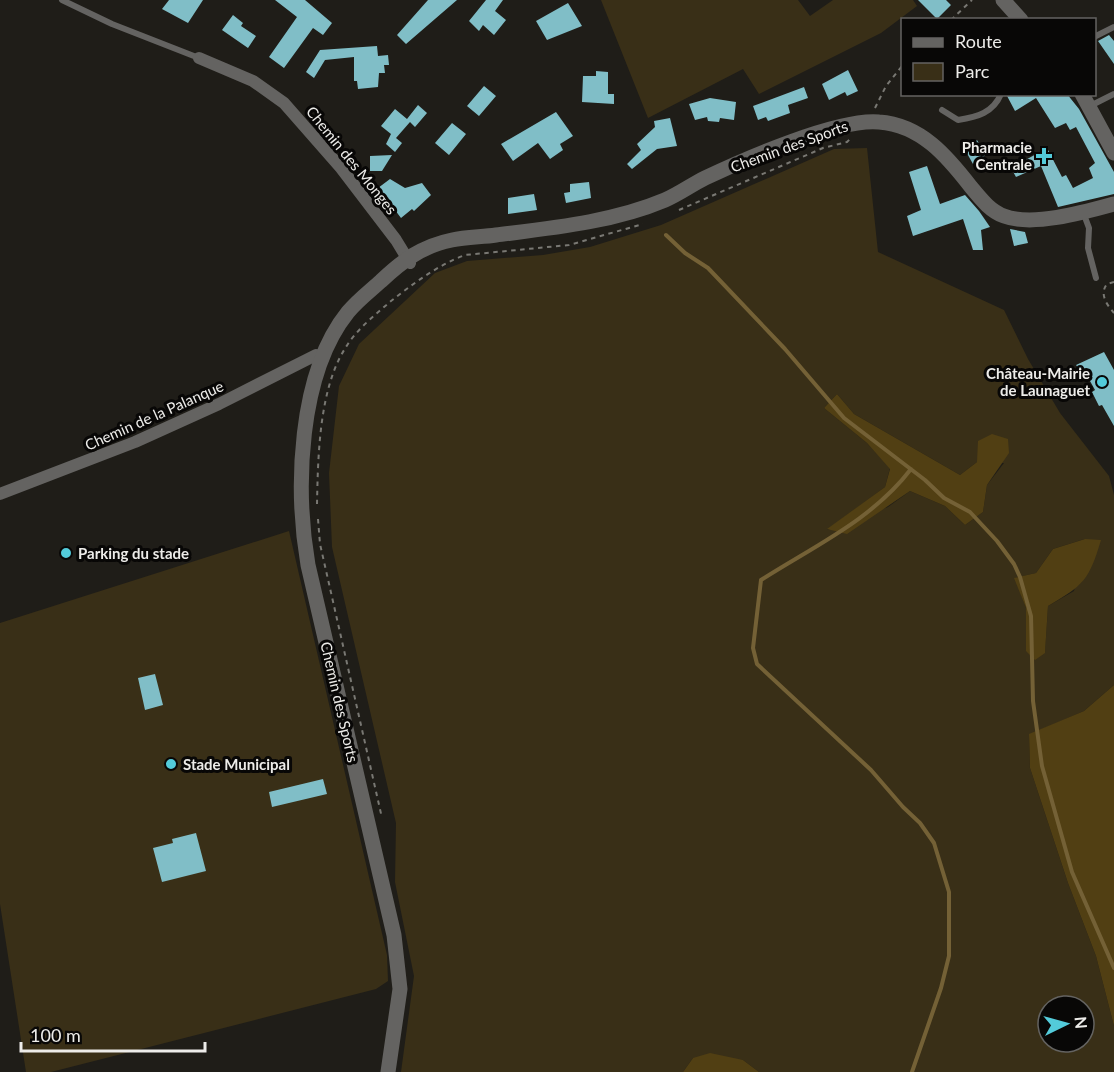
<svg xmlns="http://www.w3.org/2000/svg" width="1114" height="1072" viewBox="0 0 1114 1072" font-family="Lato,sans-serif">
<rect width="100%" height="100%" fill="#1f1d18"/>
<path fill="#392f17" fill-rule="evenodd" d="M601,0H798L810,16L833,0H913L917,6L881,33L759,94L743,69L648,118Z
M867,148L878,252L1004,310L1028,359L1060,413L1109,476L1114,495V685L1084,711L1029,735L1030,768L1068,883L1096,956L1114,1026V1072H759L743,1060L693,1058L683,1072H401L414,976L395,882L396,823L332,547L329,473L339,386L359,344L435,273L467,261L543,255L590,247L661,225L834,149ZM837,394L854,414L960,475L977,462L1004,463L987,485L983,512L965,525L945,506L910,491L888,507L827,530L885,487L890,468L867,443L824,408ZM1085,539L1074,591L1048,606L1045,652L1026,651V608L1015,578L1036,573L1053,549ZM1048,1006H1084V1042H1048Z
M289,531L387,955L388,981L376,989L51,1072H26L0,904V623Z"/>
<path fill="#513f13" d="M837,394L854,414L960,475L977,462L978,441L992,434L1008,439L1009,453L987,485L983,512L965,525L945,506L910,491L847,534L827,529L885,487L890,469L867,443L824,408Z
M1085,539L1101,540C1089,580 1084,585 1048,606L1045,653L1035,660L1026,651V608L1014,578L1036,573L1053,549Z
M1114,685V1026L1096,956L1068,883L1030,768L1029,734L1084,711Z
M710,1053L743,1060L759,1072H683L693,1058Z"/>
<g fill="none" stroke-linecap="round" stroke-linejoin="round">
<path stroke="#746136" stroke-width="4" d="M666,235L685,253L708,268L785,349L844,418L925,480L944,498L970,512L997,541L1014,564L1020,577L1031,616L1033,701L1042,766L1072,872L1114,968
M911,469C872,520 814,546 761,580L753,648L757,664L871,770L903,807L920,823L934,843L949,892V956L941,988L912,1072"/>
</g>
<path fill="#80bec7" d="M169,0H203L188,23L162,9Z
M275,0H305L332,23L323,35L313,28L284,68L269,57L297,17Z
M428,0H457L406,44L397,35Z
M486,0H503L495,11L506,20L494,35L483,25L479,31L469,21Z
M918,0H946L951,5L937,19Z
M568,3L582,26L547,40L536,21Z
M233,15L243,23L241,26L256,36L248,48L222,30Z
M1109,35L1114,41V64L1098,41Z
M377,46L378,56L388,55L389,65H384L385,73H379L378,87L358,89L357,81H354V57L325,60L314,78L306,72L320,50Z
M848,70L858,91L847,96L845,92L829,100L822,84Z
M596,71L608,72V94H614V104L582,102L583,76H596Z
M484,86L496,96L479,116L467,106Z
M804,87L808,98L788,105L790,113L768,121L766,117L758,120L753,106Z
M1006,94H1067L1079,109L1114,172V194L1058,207L1041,166L1016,177L1011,168L1047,148L1062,177L1066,175L1073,188L1093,178L1089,168L1095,163L1076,127L1070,130L1066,123L1055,128L1036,98L1015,111Z
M710,98L736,102L734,120L720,118L719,122L708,121L707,117L695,120L689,104Z
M418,105L427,113L415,127L410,122L396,138L402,143L395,152L386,144L391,134L381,126L395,109L407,119Z
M556,112L573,136L560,144L563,150L550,159L538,143L513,161L501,144Z
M670,118L677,146L657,149L632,169L627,164L641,150L637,144L655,127L654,121Z
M452,123L466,134L449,155L435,143Z
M977,140L986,155L973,164L964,148Z
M392,155L382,171H370V156Z
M927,166L940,204L965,195L979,211L990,227L981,230L983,250H973L963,219L913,236L907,216L921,210L909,172Z
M390,179L405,188L422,183L431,195L414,211L412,209L401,218L392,206L390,208L378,188Z
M589,182L591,198L566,203L564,193L570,192V184Z
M534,194L537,210L508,214V198Z
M1010,229L1025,232L1028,243L1014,246Z
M1104,352L1114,370V426L1102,405L1099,406L1092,392L1095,390L1085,372L1082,373L1076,365Z
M155,674L163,705L145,710L138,678Z
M323,779L327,794L272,807L269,792Z
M196,833L206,871L162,882L153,848L173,843L172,839Z"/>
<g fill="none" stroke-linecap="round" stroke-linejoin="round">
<path stroke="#797873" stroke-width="2" stroke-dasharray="4.5 4.5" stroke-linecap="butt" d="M951,20L972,0
M875,108L886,86L902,66
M679,210L823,148L847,142L850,139
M1114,282L1107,284C1099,294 1107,305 1114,313
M317,504C318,456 319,388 346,347C357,329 375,315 391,301C414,283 438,265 465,255L569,245L643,224
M318,519L320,544L382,818"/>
<path stroke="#646361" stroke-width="6" d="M62,0L112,24L199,58
M1094,37L1114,27
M1090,106L1114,94
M942,110L958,120C977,117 993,113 1001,94
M1083,212L1089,228L1088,248L1096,278"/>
<path stroke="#646361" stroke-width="12" d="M199,58L253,81L284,103L341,168L396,240L410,263
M0,494L135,442L219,404L316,355"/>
<path stroke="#646361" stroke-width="15" d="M1003,0L1021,20
M1082,94L1114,153
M388,1072L400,989L394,935L308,565C295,489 298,374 348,312C358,300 370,291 381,281C402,261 422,246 452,240C466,237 482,237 496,235C552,228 613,222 665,200C679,194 691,185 705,178C743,160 838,118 879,122C921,125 947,156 971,187C981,199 990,211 1004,216C1033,227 1085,212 1114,204"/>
</g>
<g fill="#53cbda" stroke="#080706" stroke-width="2">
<path d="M1041 147h6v6h6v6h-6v6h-6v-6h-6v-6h6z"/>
<circle cx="1102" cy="382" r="6"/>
<circle cx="66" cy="553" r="6"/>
<circle cx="171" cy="764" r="6"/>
</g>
<g text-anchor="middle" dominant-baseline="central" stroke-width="6" stroke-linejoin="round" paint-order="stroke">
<g font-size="15" fill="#edece9" stroke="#080706">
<text transform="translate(789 146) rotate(-20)">Chemin des Sports</text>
<text transform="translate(352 160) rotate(51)">Chemin des Monges</text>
<text transform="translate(154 415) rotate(-24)">Chemin de la Palanque</text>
<text transform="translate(340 702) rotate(77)">Chemin des Sports</text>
</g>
<g font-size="15" font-weight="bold" fill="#edece9" stroke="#080706" text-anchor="end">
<text x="1032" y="147">Pharmacie<tspan x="1032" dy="17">Centrale</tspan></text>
<text x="1090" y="373">Château-Mairie<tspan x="1090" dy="17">de Launaguet</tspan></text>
<text x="78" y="553" text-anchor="start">Parking du stade</text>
<text x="183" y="764" text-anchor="start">Stade Municipal</text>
</g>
</g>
<rect x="901" y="18" width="195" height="78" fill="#080706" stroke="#646361" stroke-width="1.5"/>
<rect x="913" y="38" width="30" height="9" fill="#646361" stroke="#646361" stroke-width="1.5"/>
<text x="955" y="48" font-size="18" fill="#edece9">Route</text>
<rect x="913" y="63" width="30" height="18" fill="#392f17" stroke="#646361" stroke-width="1.5"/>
<text x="955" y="78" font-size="18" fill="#edece9">Parc</text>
<g transform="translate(1066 1024) rotate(85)"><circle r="28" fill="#080706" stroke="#646361" stroke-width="1.5"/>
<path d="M0-4.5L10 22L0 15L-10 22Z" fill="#53cbda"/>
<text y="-9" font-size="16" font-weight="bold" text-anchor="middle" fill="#edece9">N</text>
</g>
<path d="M21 1042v9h184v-9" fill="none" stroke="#edece9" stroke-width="3"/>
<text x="30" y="1042" font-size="18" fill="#edece9" stroke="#080706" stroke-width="4.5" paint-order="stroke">100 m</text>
</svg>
